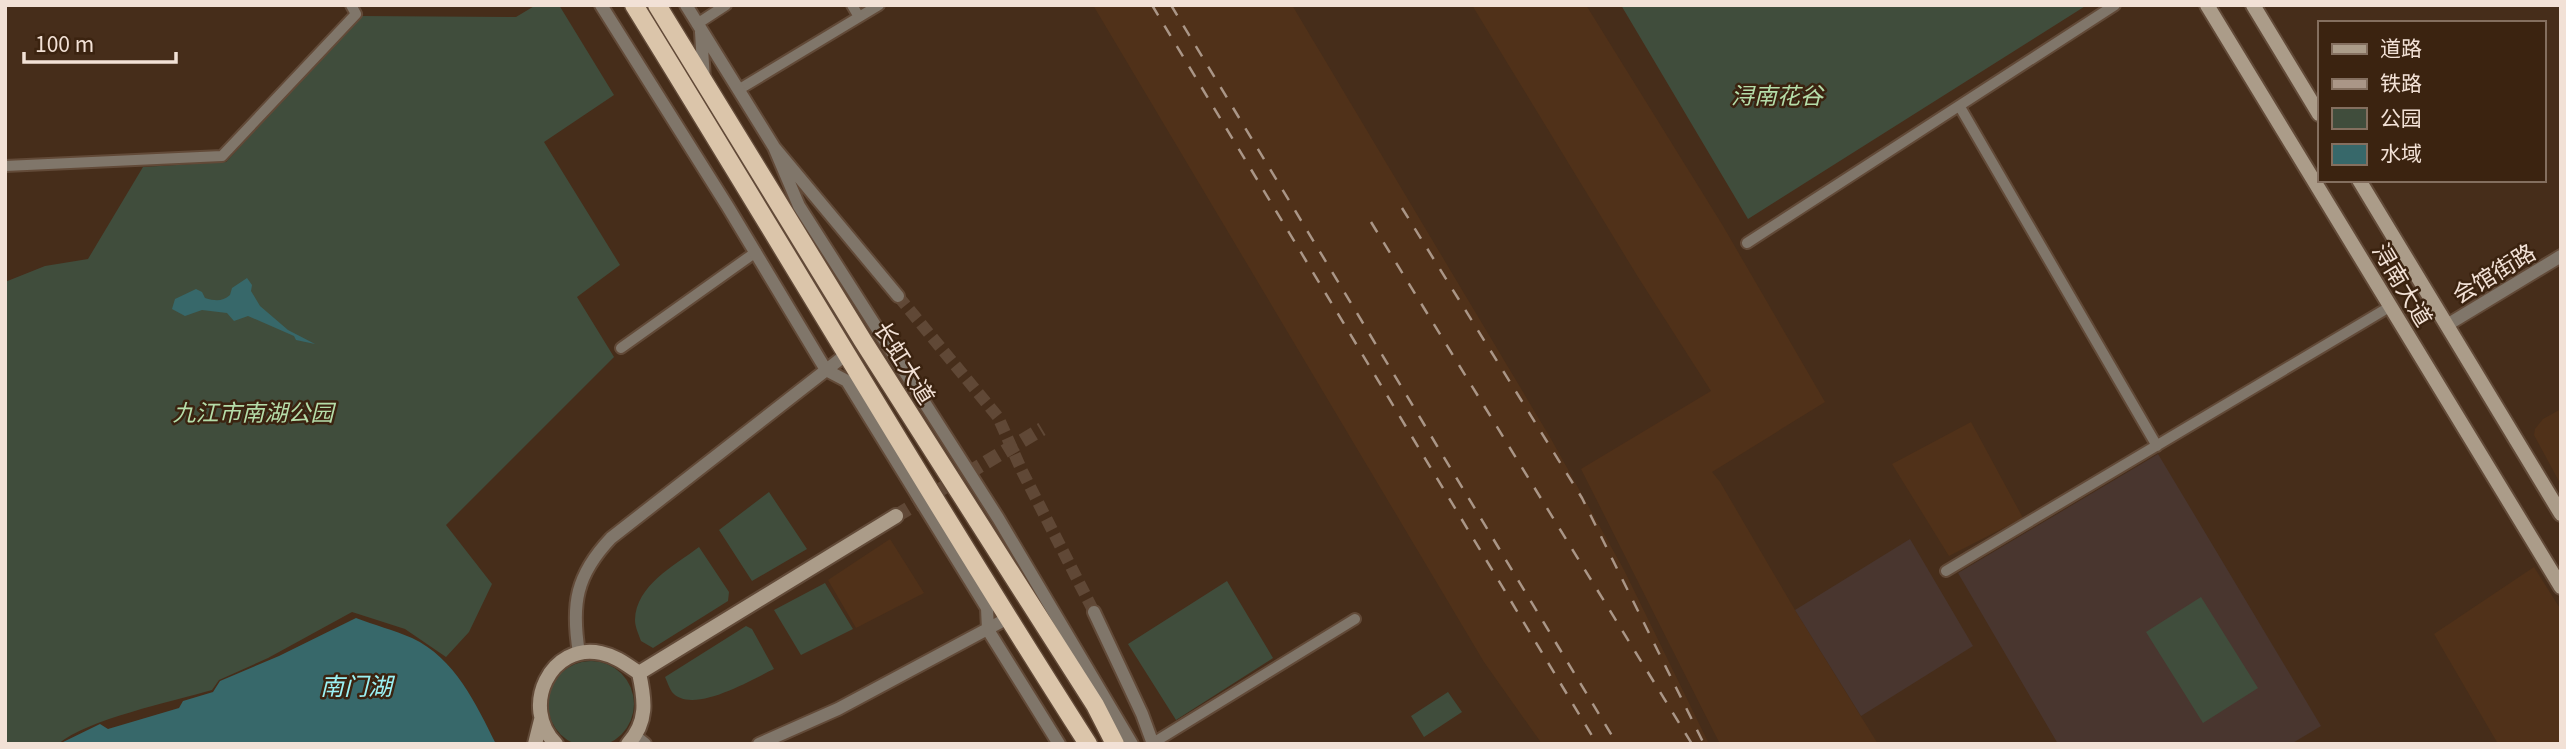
<svg xmlns="http://www.w3.org/2000/svg" width="2566" height="749" viewBox="0 0 2566 749" font-family="Georgia,'Noto Sans SC',serif">
<rect width="100%" height="100%" fill="#462d1a"/>
<path fill="#503119" d="M1093,5H1292L1551,439L1624,570L1709,744H1542L1484,662Z
M1472,5H1586L1723,226L1825,402L1712,472L1720,482L1795,610L1878,744H1720L1581,469L1711,391L1638,277Z
M2561,409V485L2534,435L2535,429L2543,419Z
M1971,422L2023,518L1949,556L1892,464Z
M890,539L924,593L856,628L828,580Z
M2534,567L2561,610V744H2498L2434,634Z"/>
<path fill="#49362f" d="M2158,454L2321,726L2291,744H2058L1958,573Z
M1910,539L1973,646L1861,716L1795,610Z"/>
<path fill="#404d3c" d="M536,5H559L614,95L544,142L620,265L577,297L614,357L446,525L492,584L469,632L446,657L405,629L352,612L268,658L219,680L212,690C171,702 88,719 58,744H5V282L45,266L88,259L143,167L226,162L360,16L516,17Z
M1621,5H2087L1748,219Z
M769,492L807,549L752,581L719,530Z
M699,547L729,592L728,601L653,648L641,641C639,635 635,627 635,620C636,585 674,566 699,547Z
M1227,581L1273,658L1176,720L1128,644Z
M825,583L853,629L801,655L774,610Z
M2201,597L2258,688L2203,723L2146,632Z
M746,626L752,629L774,669C752,679 692,716 672,692C669,688 667,681 665,677Z
M548 704a43 43 0 1 1 86 0a43 43 0 1 1-86 0Z
M1448,692L1462,712L1424,737L1411,716Z"/>
<path fill="#37686a" d="M247,278L252,285L251,291L260,306L288,330L315,344L296,340L294,336L248,316L234,321L227,313L202,310L185,316L172,309L175,299L196,289L202,292L205,298C215,301 222,302 230,295L232,288Z
M356,618C374,625 394,630 412,638C455,658 476,704 496,744H59L100,724L108,729L179,708L183,701L213,692L220,681L279,656Z"/>
<g fill="none" stroke-linecap="round" stroke-linejoin="round">
<path stroke="#604836" stroke-width="12" stroke-dasharray="12 6" stroke-linecap="butt" d="M898,296L998,417L1022,471L1094,612"/>
<path stroke="#604836" stroke-width="14" stroke-dasharray="14 7" stroke-linecap="butt" d="M896,516L1042,429"/>
<defs>
<path id="minor" d="M852,5L859,17
M697,24L726,5
M738,90L879,5
M1960,107L2157,446
M5,166L222,156L356,14L351,5
M1747,243L2115,5
M621,348L756,252
M1946,571L2391,306
M1153,743L1355,619"/>
<path id="tertiary" d="M601,5L728,207L826,370L847,381L987,608L988,630L1059,744
M686,5L774,147L898,296
M701,32L704,80
M774,147L799,206L998,518L1132,744
M2447,325L2561,256
M1094,612L1142,714L1153,744
M579,653C571,604 576,575 611,538L848,353
M635,736L645,744
M759,744L838,709L1008,618"/>
<path id="secondary" d="M2207,5L2561,587
M2253,5L2319,114
M2359,180L2561,514
M639,673L896,516
M535,744L541,720
M556,744C519,707 551,642 601,653C616,656 627,665 639,673C645,700 648,722 628,744"/>
<path id="trunk" d="M634,5C786,251 932,500 1088,744
M657,5L863,341L1095,705L1115,744"/>
</defs>
<use href="#minor" stroke="#624a38" stroke-width="14"/>
<use href="#tertiary" stroke="#624a38" stroke-width="16"/>
<use href="#secondary" stroke="#624a38" stroke-width="18"/>
<use href="#trunk" stroke="#624a38" stroke-width="21"/>
<use href="#minor" stroke="#80766a" stroke-width="10"/>
<use href="#tertiary" stroke="#80766a" stroke-width="12"/>
<use href="#secondary" stroke="#ab9c89" stroke-width="14"/>
<use href="#trunk" stroke="#dbc5aa" stroke-width="18"/>
<path stroke="#aa9687" stroke-width="2.5" stroke-dasharray="12 12" stroke-linecap="butt" d="M1152,5L1597,744
M1171,5L1617,744
M1402,208L1582,498L1704,744
M1371,222L1692,744"/>
</g>
<g text-anchor="middle" dominant-baseline="central" stroke-width="5" stroke-linejoin="round" paint-order="stroke">
<g font-size="23" font-style="italic" fill="#b5dda9" stroke="#3b2310">
<text x="1777" y="94">浔南花谷</text>
<text x="253" y="411">九江市南湖公园</text>
</g>
<g font-size="23" fill="#f2e1d6" stroke="#3b2310">
<text transform="translate(2493 272) rotate(-31)">会馆街路</text>
<text transform="translate(2404 284) rotate(59)">浔南大道</text>
<text transform="translate(906 362) rotate(58)">长虹大道</text>
</g>
<g font-size="24" font-style="italic" fill="#9bf1f4" stroke="#3b2310">
<text x="356" y="684">南门湖</text>
</g>
</g>
<rect width="2566" height="749" fill="none" stroke="#f2e1d6" stroke-width="14"/>
<rect x="2318" y="21" width="228" height="161" fill="#3b2310" stroke="#846f5f" stroke-width="2"/>
<rect x="2332" y="44" width="35" height="10" fill="#ab9c89" stroke="#846f5f" stroke-width="2"/>
<text x="2380" y="56" font-size="21" fill="#f2e1d6">道路</text>
<rect x="2332" y="79" width="35" height="10" fill="#aa9687" stroke="#846f5f" stroke-width="2"/>
<text x="2380" y="91" font-size="21" fill="#f2e1d6">铁路</text>
<rect x="2332" y="108" width="35" height="21" fill="#404d3c" stroke="#846f5f" stroke-width="2"/>
<text x="2380" y="126" font-size="21" fill="#f2e1d6">公园</text>
<rect x="2332" y="144" width="35" height="21" fill="#37686a" stroke="#846f5f" stroke-width="2"/>
<text x="2380" y="161" font-size="21" fill="#f2e1d6">水域</text>
<path d="M24 52v10h152v-10" fill="none" stroke="#f2e1d6" stroke-width="3.5"/>
<text x="35" y="52" font-size="21" fill="#f2e1d6" stroke="#3b2310" stroke-width="5" paint-order="stroke">100 m</text>
</svg>
